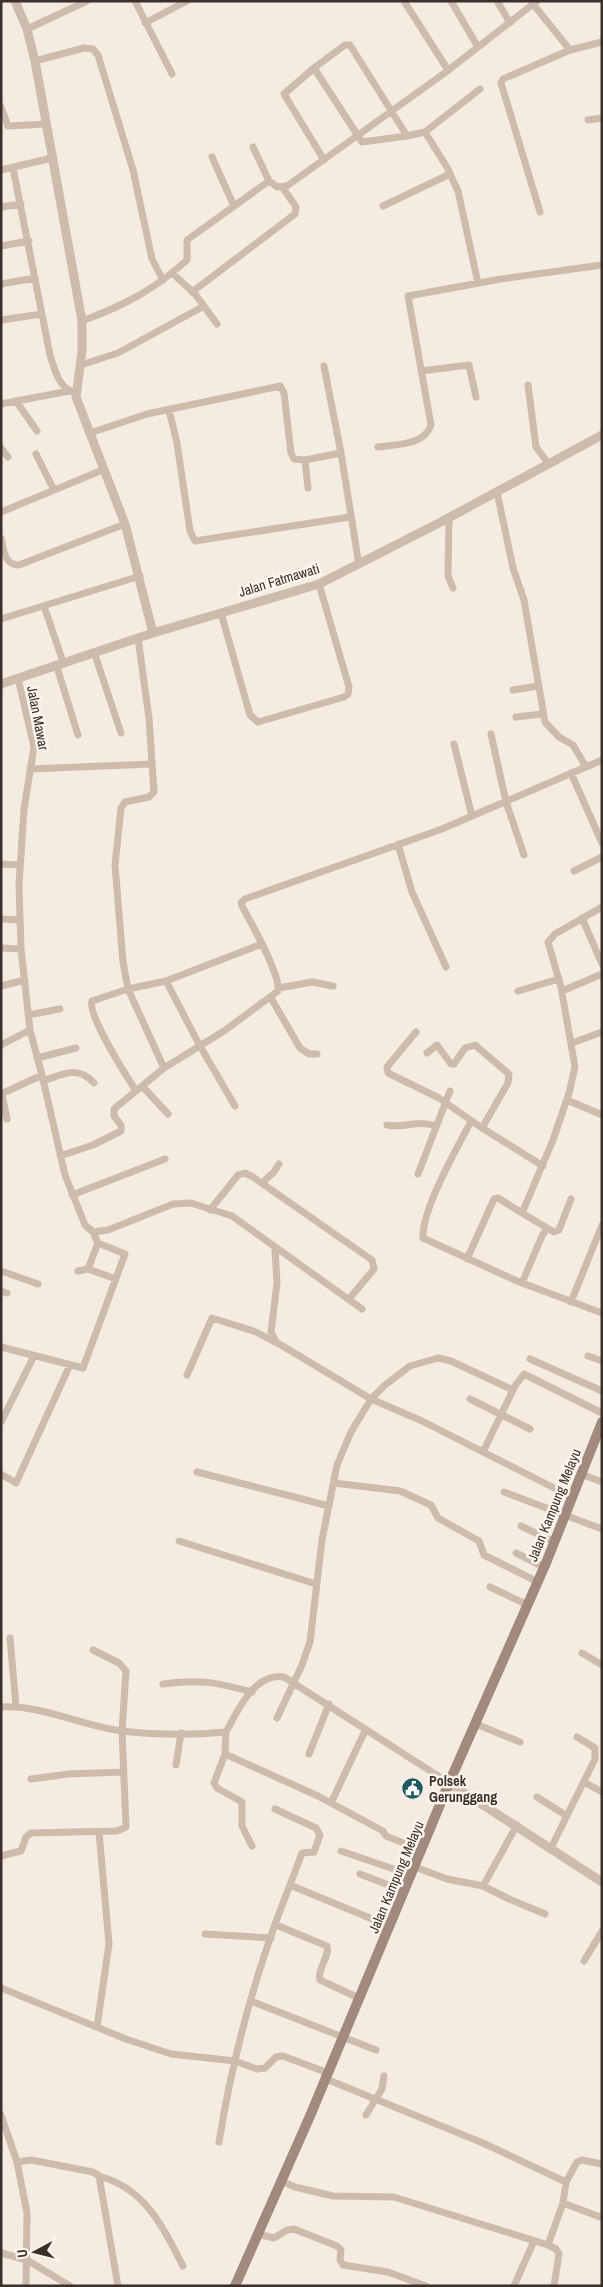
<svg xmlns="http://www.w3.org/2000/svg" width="603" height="2287" viewBox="0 0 603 2287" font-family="'Archivo Narrow',sans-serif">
<rect width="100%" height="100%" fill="#f4ebe1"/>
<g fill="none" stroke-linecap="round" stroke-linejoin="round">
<path stroke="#cdbbac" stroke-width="7" d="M135,1L172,74
M404,1L448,70
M451,1L478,47
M497,1L510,23
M533,4L570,50
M145,23L187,1
M27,29L87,1
M35,61L84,48L93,49L98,55L133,170L152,259L163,280
M314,68L345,45H350L407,136L425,132L448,169L450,174L383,206
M1,107L8,126L47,124
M588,120L602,118
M425,132L480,89
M253,147L269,181L277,187L287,186L446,72L537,1
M212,157L234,206
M324,160L284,94L314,68L362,142L407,136
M13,168L50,355C55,370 58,388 76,393
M1,170L52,158
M450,174L458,191L478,283
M1,207L21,204
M540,212L501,83L503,79L570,50L602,42
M1,246L29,241
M172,273L195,294L217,324
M1,284L35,278
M192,292L295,214L296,207L283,188
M1,320L42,314
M82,321C123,306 154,290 187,260V240L269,181
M81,365L118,353L204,306
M324,366L341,453
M421,371L469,365L476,397
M528,385L536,447L548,463
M16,401L37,431
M1,404L69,391
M169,410L177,443L190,531L195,541L350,517
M90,433L147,414L280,386L284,393L291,453L294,459L305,460L341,453L359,565
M378,447C397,444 424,446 431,425L408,296L501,279L602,265
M1,448L8,457
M36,454L54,490
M305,460L308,488
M497,492L513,568L524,600L545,722L559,737L573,745L586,767
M1,512L105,469
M449,517L448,576L453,588
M1,538C4,550 4,565 19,565L125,524
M44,606L63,662
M221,613L250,715L258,722L344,697L348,694L349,687L319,584
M1,619L140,576
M138,638L149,718L154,792L149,797L125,802L121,808L115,865L123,962L128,989L166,981L262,944
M94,652L121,733
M56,664L78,735
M513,690L538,686
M516,717L542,714
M491,734L506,802L524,855
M454,744L472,816
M30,769L152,764
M571,773L602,843
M398,844L412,892L446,967
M1,864L20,865
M574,871L602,857
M582,918L602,964
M1,919L20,920
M1,948L21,949
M166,981L200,1046L235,1106
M1,986L25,980
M279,988L312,982L333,986
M518,991L559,979
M562,991L602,974
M271,998L300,1048L309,1054H317
M28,1015L60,1009
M416,1032L387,1067L388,1073L439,1098L482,1128L543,1166
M572,1043L602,1032
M1,1045L30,1030
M427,1053L437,1045L451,1064H454L465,1048L475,1045L509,1074L508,1083L482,1128
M37,1058L76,1048
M43,1081C63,1074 78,1065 94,1083
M142,1086L168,1114
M136,1091C127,1077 87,1014 92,1001L128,989L164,1068
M1,1094L42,1075L30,1030L21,949L19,885L24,809L34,747L18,678
M2,1094L7,1119
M567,1100L602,1115
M471,1121C457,1149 422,1208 423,1238L517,1281L602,1313
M387,1125C406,1129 415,1119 436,1126
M60,1156L93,1145L121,1131V1125L114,1116V1109L164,1068L224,1031L278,991C281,975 251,923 242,906L241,903L245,899L442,829L602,760
M418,1174L450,1091
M262,1183L274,1172L279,1164
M72,1195L165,1159
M210,1210L238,1175L245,1173L253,1177L372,1260L374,1269L349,1299
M522,1213L547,1228
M93,1232L108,1230L173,1204L191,1203L232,1216L362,1309
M275,1249L277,1283L271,1332L276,1342L371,1399L422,1421L572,1497
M467,1259L494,1199L498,1198L522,1213L553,1140L569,1093L575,1067L561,987L548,942L555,934L602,907
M88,1269L116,1279
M1,1271L38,1284
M78,1271L88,1269L98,1243
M522,1283L542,1236L547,1228L554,1232L559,1230L571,1199
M1,1291L7,1293
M571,1302L602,1225
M1,1347L83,1368L125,1254L98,1243L93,1232L85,1225L65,1175L42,1075
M588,1356L602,1361
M530,1359L602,1391
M187,1375L212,1318L256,1332L275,1342
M470,1399L530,1429
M1,1422L34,1356
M483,1452L515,1386L524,1374L602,1413
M197,1472L329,1506
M1,1474L16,1483L70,1365
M581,1474L602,1482
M334,1483L400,1491L431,1505L438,1518L479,1541L484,1555L538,1582
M504,1492L602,1529
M521,1526L555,1542
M179,1541L316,1584
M516,1553L544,1567
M490,1587L528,1605
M10,1638L16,1706
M582,1653L602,1665
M163,1684C202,1679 214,1682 252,1692
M1,1707C43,1705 82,1726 122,1731C156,1735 193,1735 226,1732C238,1710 255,1672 284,1677L449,1783
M277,1718L302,1665L310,1642L322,1540L337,1465L351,1432L371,1399L385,1385L410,1366L438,1358L451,1361L513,1390
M476,1724L520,1742
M226,1732L225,1754L214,1783L217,1788L242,1802V1826L252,1846
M225,1754L318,1796L383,1831L386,1836L421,1850
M309,1754L329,1704
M176,1765L181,1733
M31,1779L69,1774L123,1772
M584,1782L602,1792
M537,1797L567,1816
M331,1803L365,1731
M275,1809L316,1828L320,1835L314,1852L302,1853L290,1885
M551,1848L595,1759V1748L577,1737
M341,1851L411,1875
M1,1856L21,1851L26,1837L31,1833L117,1831L126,1827L122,1731L126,1671L119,1663L93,1650
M415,1867L447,1879L483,1886L509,1899L545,1914
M360,1874L404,1891
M483,1886L517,1825
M276,1925L327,1946C330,1957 317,1968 320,1980L359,1998
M205,1934L271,1938
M584,1961L602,1931
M1,1988L126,2039L171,2054L235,2061L257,2069L265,2068L276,2057L283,2056L328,2073
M251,2001L376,2050
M97,2027L109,1944L99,1832
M326,2079L483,2143L566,2182
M1,2115L17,2162L27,2213L26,2286
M366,2115L382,2089L384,2076
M219,2142C233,2055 257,1967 290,1885L389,1926
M17,2162L31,2160L93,2172L99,2176L118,2286
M99,2176C146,2189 162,2226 183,2266
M281,2181L295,2187L333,2196L394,2197L548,2245L556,2249L559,2254L554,2286
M563,2203L600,2217
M258,2234L274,2238L287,2230L294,2229L337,2246L341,2250L340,2260L343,2265L388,2272L426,2286
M548,2245L563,2203L566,2182L577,2162L582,2160L602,2164
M1,2253L27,2260L70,2286
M514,2286L534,2241"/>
<path stroke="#cdbbac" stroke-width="9" d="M15,1L27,29L35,61L82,321V351L76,397L125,524L153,633
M1,684L153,633L319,584L441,522L602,435
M449,1783L602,1882"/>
<path stroke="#a18a7d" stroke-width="10" d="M235,2286L310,2116L449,1783L546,1563L602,1422"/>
</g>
<defs>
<symbol id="civic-disc" viewBox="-11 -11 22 22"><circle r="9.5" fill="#1f5a5e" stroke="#fbf5ee"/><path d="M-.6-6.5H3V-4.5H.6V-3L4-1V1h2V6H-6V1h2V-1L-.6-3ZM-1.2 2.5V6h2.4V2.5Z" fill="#fff"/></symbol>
</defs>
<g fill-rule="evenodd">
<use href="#civic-disc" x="400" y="1776" width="25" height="25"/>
</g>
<g text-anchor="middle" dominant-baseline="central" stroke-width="5" stroke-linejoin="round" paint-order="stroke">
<g font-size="14" fill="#3b302b" stroke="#fbf5ee">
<text transform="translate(279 580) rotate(-17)">Jalan Fatmawati</text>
<text transform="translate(38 718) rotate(79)">Jalan Mawar</text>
<text transform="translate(554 1505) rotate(-68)">Jalan Kampung Melayu</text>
<text transform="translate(396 1877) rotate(-67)">Jalan Kampung Melayu</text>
</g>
<g font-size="14" font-weight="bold" fill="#3b302b" stroke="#fbf5ee" text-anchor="start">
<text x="429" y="1781">Polsek<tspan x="429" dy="16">Gerunggang</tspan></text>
</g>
</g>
<rect width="603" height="2287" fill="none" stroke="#3b302b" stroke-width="5"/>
<g transform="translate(35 2252) rotate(263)" stroke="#fbf5ee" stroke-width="4" paint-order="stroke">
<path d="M0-4L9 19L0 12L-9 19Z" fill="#3b302b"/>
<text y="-8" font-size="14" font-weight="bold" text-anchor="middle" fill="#3b302b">U</text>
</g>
</svg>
